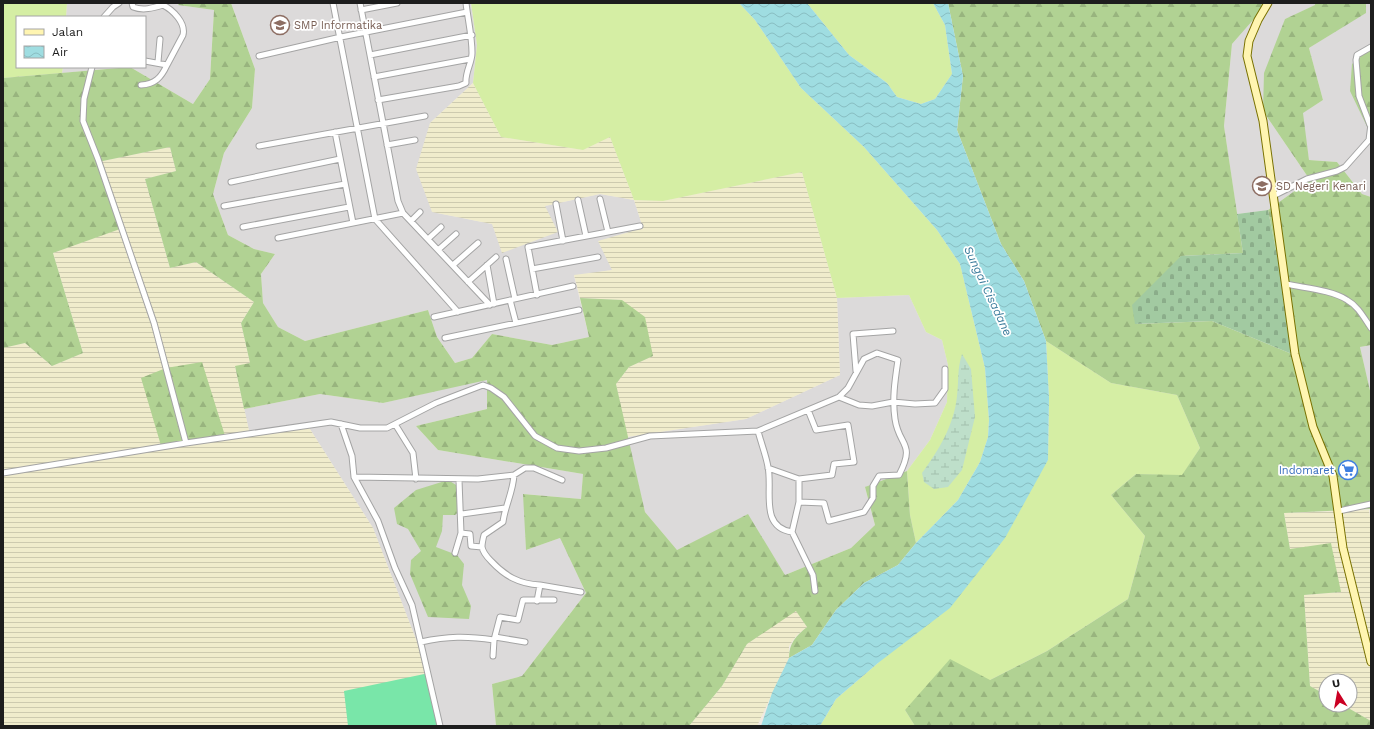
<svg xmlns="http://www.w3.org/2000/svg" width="1374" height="729" viewBox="0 0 1374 729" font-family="'Work Sans',sans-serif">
<defs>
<pattern id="farmland-rules" width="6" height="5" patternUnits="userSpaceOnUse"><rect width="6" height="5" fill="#f0eccc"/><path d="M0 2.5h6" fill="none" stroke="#cdcaaf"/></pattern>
<pattern id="forest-firs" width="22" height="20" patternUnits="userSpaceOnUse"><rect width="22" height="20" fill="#b1d293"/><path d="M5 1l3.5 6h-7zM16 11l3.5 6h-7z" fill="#98b47e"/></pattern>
<pattern id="wetland-marsh" width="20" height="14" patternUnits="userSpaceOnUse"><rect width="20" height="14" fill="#bedfca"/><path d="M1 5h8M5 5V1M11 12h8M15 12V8" fill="none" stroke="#a3bfad"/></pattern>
<pattern id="cemetery-stones" width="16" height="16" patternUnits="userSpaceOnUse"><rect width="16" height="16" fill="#a2caa1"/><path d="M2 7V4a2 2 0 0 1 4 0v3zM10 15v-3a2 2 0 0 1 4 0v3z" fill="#8bad8a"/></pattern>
<pattern id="water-waves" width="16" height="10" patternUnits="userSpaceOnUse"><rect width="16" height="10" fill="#9fdde1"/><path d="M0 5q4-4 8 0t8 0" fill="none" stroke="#88bdc1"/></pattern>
</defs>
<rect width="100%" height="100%" fill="#efe9e2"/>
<path fill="#dcdada" d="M67,3H179L178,5L214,10L210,79L193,104L130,67H145V17H66Z
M231,3H471L477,45L473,83L430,123L432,212L492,224L545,206L600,194L634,200L643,228L612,270L574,276L589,337L552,345L492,334L472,358L455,363L437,337L428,310L305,341L278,327L263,303L261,274L275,254L254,249L228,235L213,194L224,153L252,108L255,69Z
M1268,3H1315L1316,5L1285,19L1263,111L1310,180L1268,210L1237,214L1224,126L1232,44Z
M1366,3H1371V197L1362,194L1337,162L1309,160L1302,113L1323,100L1309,48L1365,13Z
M63,67H128L62,73Z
M909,295L926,332L942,340L948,365L947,402L930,440L907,471L865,487L875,525L851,548L785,575L748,515L677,550L645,512L627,437L746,419L840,375L837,298Z
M1371,345V396L1360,347Z
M487,379V409L416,426L438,450L583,474L581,499L524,494L526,550L560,538L586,593L522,676L492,684L496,726H438L429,673L373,528L308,426L250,435L244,409L320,394L383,403Z"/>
<path fill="url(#farmland-rules)" d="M473,83L501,137L583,150L610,137L634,200L663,201L802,172L837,298L840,375L746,419L627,437L616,384L629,367L653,356L622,300L580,298L574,275L612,270L598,241L643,228L634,200L600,194L545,206L558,232L502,253L492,224L432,212L416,169L430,123Z
M170,147L176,171L145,179L170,268L196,262L254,302L241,323L250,363L235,367L250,435L308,426L373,528L429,673L438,726H3V348L25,343L52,366L83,353L53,253L119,229L98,162Z
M1369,510L1371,522V721L1343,705H1350V681H1326V695L1310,686L1304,595L1341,592L1290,549L1284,513Z
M796,610L807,627L797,635L789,646V658L757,726H689L722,686L747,644Z"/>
<path fill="#d5eea4" d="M3,3H67L66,17H17V67H63L62,73L3,78Z
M471,3H739L755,20L801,88L864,147L937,230L960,264L985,368L989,420L988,437L980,462L958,500L916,543L910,515L907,471L930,440L947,402L948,365L942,340L926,332L909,295L837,298L802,172L663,201L634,200L610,137L583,150L501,137L473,83L477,45Z
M807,3H933L945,25L952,74L935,99L921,104L897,97L887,83L849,55Z
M1046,341L1111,383L1177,395L1200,448L1182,476L1136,474L1111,495L1145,536L1128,599L1047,651L990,680L905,710L915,726H820L836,699L878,663L1048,460L1049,398Z"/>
<path fill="url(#forest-firs)" d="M179,3H231L255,69L252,108L224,153L213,194L228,235L254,249L275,254L261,274L263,303L278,327L305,341L428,310L437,337L455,363L472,358L492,334L552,345L589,337L580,298L622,300L645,317L653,356L629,367L616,384L645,512L677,550L748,514L785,575L851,548L875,525L865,487L907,471L910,515L916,543L898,565L864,583L836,610L812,645L789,658C789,643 796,636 807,627L796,611L747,644L722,686L689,726H496L492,684L522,676L586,593L560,538L526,550L523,494L581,499L583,474L438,450L416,426L487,409V380L383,403L320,394L244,409L235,366L250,363L241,323L254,302L196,262L170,268L145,179L176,171L170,147L98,162L120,229L53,253L83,353L52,366L25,343L3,348V78L130,67L193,104L210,79L214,10L178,5Z
M948,3H1268L1232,44L1224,126L1243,253L1181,256L1136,324L1212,321L1292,354L1285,295L1268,210L1310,180L1263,111L1264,73L1285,19L1315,5V3H1366V13L1309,48L1323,100L1303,113L1309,160L1337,162L1362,194L1371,197V345L1360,347L1371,395V509L1284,513L1290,549L1331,543L1341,592L1304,595L1310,686L1326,695V705H1343L1371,721V726H915L905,710L950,659L990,680L1047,651L1128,599L1145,536L1111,495L1136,474L1182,475L1200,448L1177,395L1111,383L1046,341L1024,281L1001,244L957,130L963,76Z
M1371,48V135L1350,91L1352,64Z
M202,362L226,439L162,449L141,378L166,368Z
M448,480L461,488L463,508L455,515H443L442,531L436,547L457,555L464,564L462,585L471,606L469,619L428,617L410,574L411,560L421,551L408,529L397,524L394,508L416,490Z"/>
<path fill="url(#wetland-marsh)" d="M962,354L971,369L975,417L962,470L948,487L934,489L924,482L922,473C939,450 954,425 957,396C959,379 957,370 962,354Z"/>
<path fill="url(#cemetery-stones)" d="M1268,210L1285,295L1292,354L1212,321L1135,324L1132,305L1181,256L1243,253L1237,214Z"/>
<path fill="#79e6a9" d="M429,673L438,726H348L344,691Z"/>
<path fill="url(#water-waves)" d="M739,3H807L849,55L887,83L897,97L921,104L935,99L952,74L945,25L933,3H948L963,76L957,130L1001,244L1024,281L1046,341L1049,398L1048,460L1005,538L950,608L878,663L836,699L820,726H761L772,693L789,658L812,645L836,610L864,583L898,565L916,543L958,500L980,462L988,437L989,420L985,368L960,264L937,230L864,147L801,88L755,20Z"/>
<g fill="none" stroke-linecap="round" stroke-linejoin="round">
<defs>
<path id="street" d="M132,3L133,7C143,11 153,8 163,5C173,10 186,23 183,35L167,65
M333,3L375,219L458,312
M360,3L398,201L403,213L490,305
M361,10L397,3
M104,17L113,7L119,3
M370,55L472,35
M259,56L341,37L467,12
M158,62L160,39
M92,67L84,99L83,121L98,159L154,323L186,443
M374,77L470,59
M141,85C155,84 161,78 167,65L145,61
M378,100L459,86L466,83C465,72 472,63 472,53C472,36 468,20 466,3
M1370,125L1359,96L1356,60L1357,55L1371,47
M335,132L353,223
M387,145L415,140
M259,146L425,116
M231,182L340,159
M1273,196L1307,179L1337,171L1345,167L1369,140L1371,124
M600,199L608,232
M578,200L586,236
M556,204L563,241
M224,206L345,184
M411,221L420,212
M243,227L349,207
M278,238L403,213
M428,239L441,227
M438,250L456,234
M506,259L515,299
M453,265L478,243
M487,265L494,304
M532,269L598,257
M468,282L496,257
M1286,284C1304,288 1332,290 1347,300C1358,306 1364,318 1371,328
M537,295L528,247L640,226
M510,300L516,323
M434,317L573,286
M445,338L579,310
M856,371L853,334L893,331
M839,397L859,405L872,406L893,402L915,404L935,403L945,389V369
M341,424L352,456L354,477L378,521L395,568L412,605L440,726
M395,424L413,453L416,479
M758,431C761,443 766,455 768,467C773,490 759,527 792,532L813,575L815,591
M768,468L799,479L832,475L834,464L854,462L848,425L816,430L808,410
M3,473L186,443L331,422L360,428H387L436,403L483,385L491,388L504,397L535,436L557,448L579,451L606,448L650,436L758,431L839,397L848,388L864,359L877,353L898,360C895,380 892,399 895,419C899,447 916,442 899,475L879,476L873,486V498L864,512L829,521L824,503L799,502
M514,475C513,492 505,506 503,522L484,535C483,539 482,544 482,547C483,553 487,557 491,561C505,576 519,584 540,585
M354,477L478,479L514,475L525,468H534L562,480
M1339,511L1371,504
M462,514L505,508
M792,532L799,502V479
M461,533L470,534L471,546L482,547
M455,553L461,533L459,480
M537,601L540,585L581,592
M495,637L525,642
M421,642C448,636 467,636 494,640
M493,656L494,640L500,617L518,620L523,600H554"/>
<path id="secondary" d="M1268,3L1258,20L1249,41L1247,56L1263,121L1295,354L1313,427L1333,476L1343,548L1371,662"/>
</defs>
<use href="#street" stroke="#a4a4a4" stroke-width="7"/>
<use href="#secondary" stroke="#797100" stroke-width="9"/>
<use href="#street" stroke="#fff" stroke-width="5"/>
<use href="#secondary" stroke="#fff5b1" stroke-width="7"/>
</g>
<defs>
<symbol id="school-ring" viewBox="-11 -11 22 22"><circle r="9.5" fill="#fff" stroke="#8d6e63" stroke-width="1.5"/><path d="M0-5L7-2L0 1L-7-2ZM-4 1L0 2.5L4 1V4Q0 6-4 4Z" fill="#8d6e63"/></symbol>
<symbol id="supermarket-ring" viewBox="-11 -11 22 22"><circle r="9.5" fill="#fff" stroke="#3f7fe0" stroke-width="1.5"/><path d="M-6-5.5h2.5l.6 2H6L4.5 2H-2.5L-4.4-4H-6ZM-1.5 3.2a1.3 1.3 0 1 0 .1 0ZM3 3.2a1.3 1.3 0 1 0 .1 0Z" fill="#3f7fe0"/></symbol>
</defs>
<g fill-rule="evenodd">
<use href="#school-ring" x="269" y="14" width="22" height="22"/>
<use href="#school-ring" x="1251" y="175" width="22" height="22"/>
<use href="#supermarket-ring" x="1337" y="459" width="22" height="22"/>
</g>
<g text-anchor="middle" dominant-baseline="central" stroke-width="3.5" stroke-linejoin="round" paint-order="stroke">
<g font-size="11" fill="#785e54" stroke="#fff" text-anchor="start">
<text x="294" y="25">SMP Informatika</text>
<text x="1276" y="186">SD Negeri Kenari</text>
</g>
<g font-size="11" fill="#366cbe" stroke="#fff" text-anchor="end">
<text x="1334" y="470">Indomaret</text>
</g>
<g font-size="12" font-style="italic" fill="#3b7c9c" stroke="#fff">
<text transform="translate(988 291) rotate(65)">Sungai Cisadane</text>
</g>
</g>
<rect width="1374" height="729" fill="none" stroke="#1d1d1d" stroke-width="8"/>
<rect x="16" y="16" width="130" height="52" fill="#ffffff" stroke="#a5a5a5"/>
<rect x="24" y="29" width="20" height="6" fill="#fff5b1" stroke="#a5a5a5"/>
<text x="52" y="36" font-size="12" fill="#1d1d1d">Jalan</text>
<rect x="24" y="46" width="20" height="12" fill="url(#water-waves)" stroke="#a5a5a5"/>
<text x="52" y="56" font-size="12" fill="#1d1d1d">Air</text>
<g transform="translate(1338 693) rotate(349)"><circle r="19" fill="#ffffff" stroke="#a5a5a5"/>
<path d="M0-3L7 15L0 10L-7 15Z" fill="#cb0023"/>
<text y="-6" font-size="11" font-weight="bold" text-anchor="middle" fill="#1d1d1d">U</text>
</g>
</svg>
